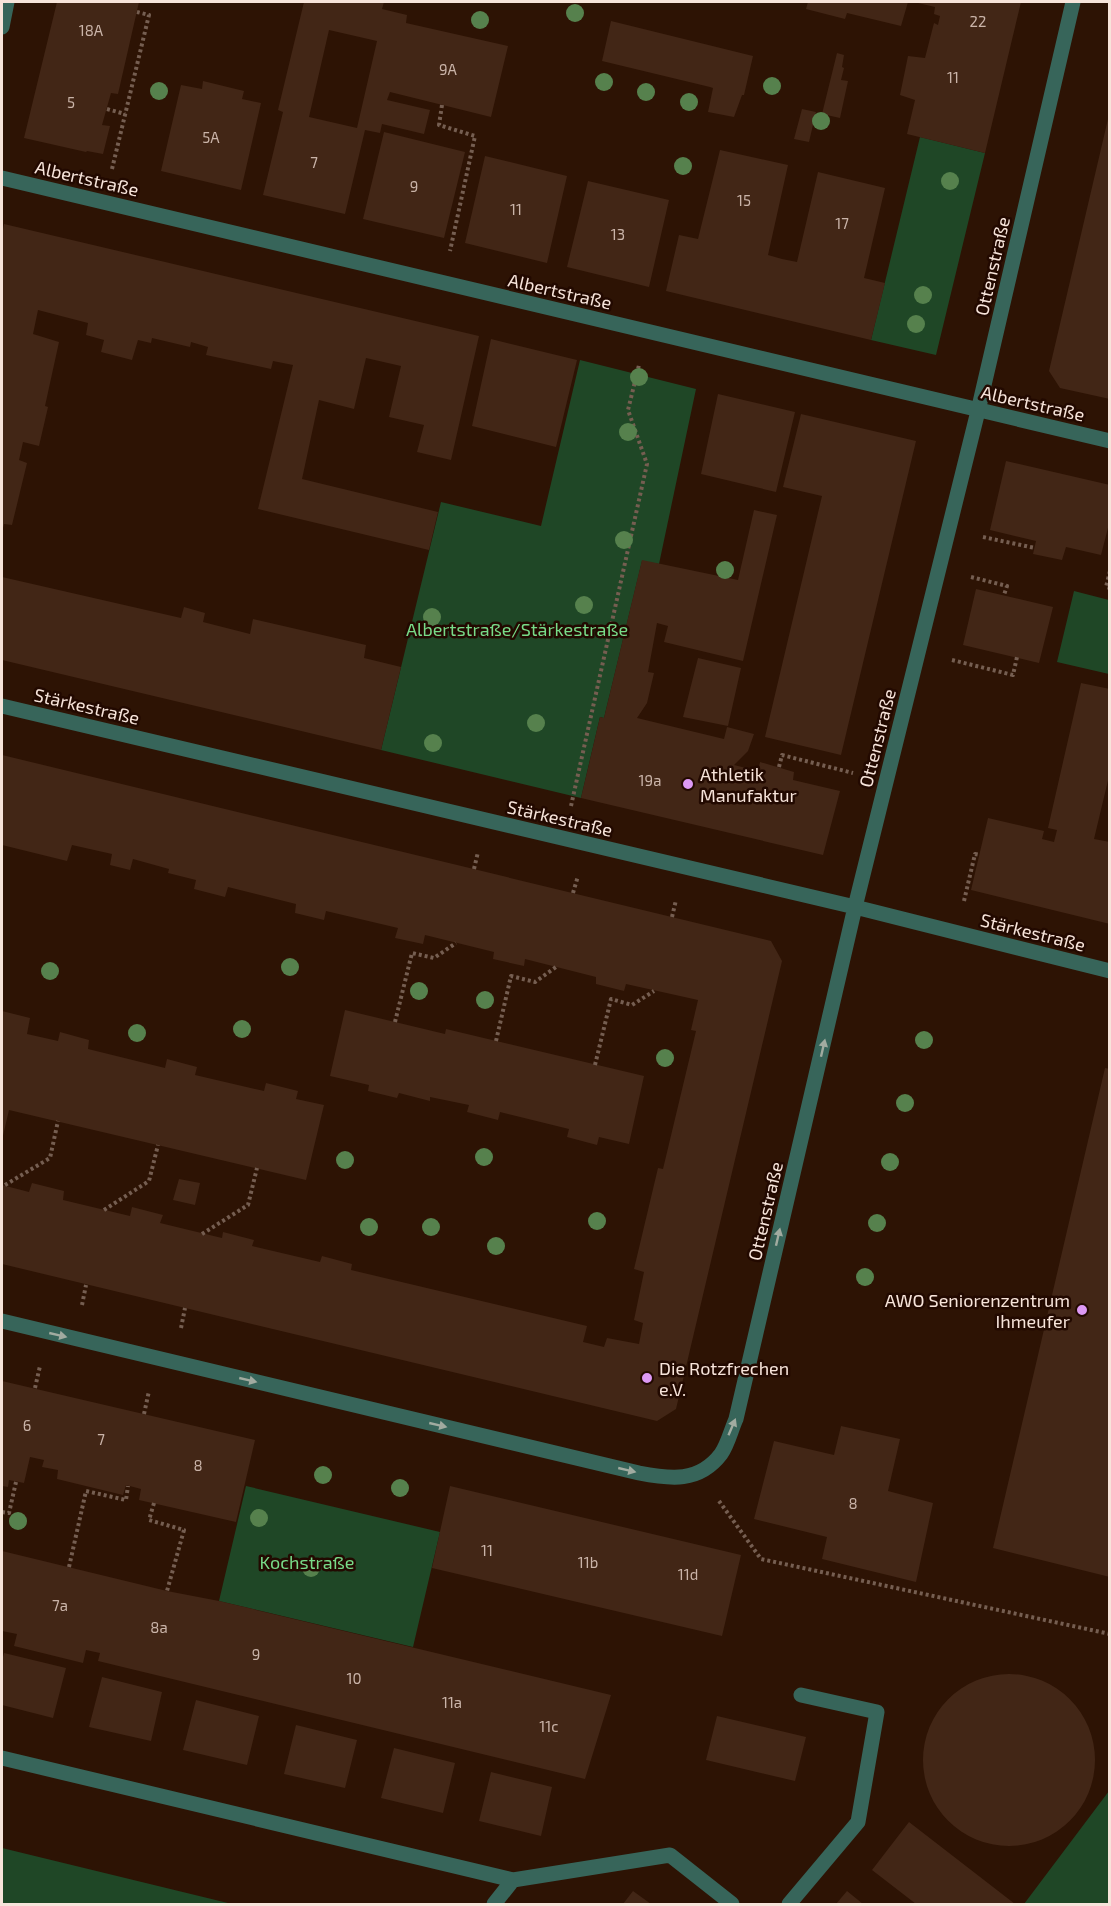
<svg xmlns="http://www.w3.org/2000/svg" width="1111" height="1906" viewBox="0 0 1111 1906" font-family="'Exo 2',sans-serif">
<rect width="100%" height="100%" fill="#2d1304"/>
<path fill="#1f4726" d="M920,137L985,153L936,355L871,340Z
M580,360L696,389L659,564L642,561L604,718L600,717L581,798L381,750L441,502L541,526Z
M1074,591L1109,600V674L1057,662Z
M246,1486L440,1532L413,1647L219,1601Z
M1109,1791V1904H1024Z
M2,1848L232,1904H2Z"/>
<path fill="#422616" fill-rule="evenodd" d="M57,2H139L118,94L111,93L102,125L110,126L103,154L87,151L86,152L24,138Z
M304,2H384L382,9L407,15L406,23L508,46L491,117L390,92L387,100L430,110L424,134L382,124L380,133L365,130L345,214L263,195L283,112L278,110ZM329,30L377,41L357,128L309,117Z
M808,2H908L901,26L847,13L845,19L806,9Z
M918,2H1021L985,153L907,134L915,100L900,95L908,56L925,58L934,23L938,25L940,16L934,14L935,7L918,3Z
M611,21L753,56L744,95H742L734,117L708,112L713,88L710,87L602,61Z
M837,53L844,55L842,67L844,68L841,80L848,81L840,118L822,114Z
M203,81L244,91L242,99L261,103L241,190L161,171L181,85L202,89Z
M802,109L816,112L809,142L794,139Z
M1108,119H1110V399L1060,388L1049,371Z
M384,132L465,152L444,238L363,219Z
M720,150L788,165L768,255L782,259L797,262L818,172L885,188L864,278L885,283L871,340L666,291L679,235L698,239Z
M485,156L567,176L547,263L465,243Z
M588,181L669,200L649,287L567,267Z
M4,224L479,336L451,460L417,452L424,425L389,417L401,366L366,358L354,409L319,400L302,479L438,512L429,550L258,509L293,365L273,361L271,369L206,355L208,347L191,342L190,347L152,338L151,343L138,340L132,360L101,352L104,340L86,335L88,323L38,310L33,334L59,342L45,406L48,407L39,446L23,442L19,460L27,463L12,525L4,524L2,532V234Z
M491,339L577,360L556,447L472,426Z
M718,394L795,412L776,492L701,474Z
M801,414L916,441L841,755L765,737L822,496L783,487Z
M1006,461L1110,485V520L1101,555L1066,547L1062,560L1033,554L1036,541L990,530Z
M754,510L777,515L743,661L664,642L668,626L657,623L648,672L654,673L647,703L637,718L724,739L727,727L754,734L748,751L734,765L758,771L760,762L794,772L793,780L840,791L823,855L581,798L600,717L604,718L642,560L738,580Z
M2,577L181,618L184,607L205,613L203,622L250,634L253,619L366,645L364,658L401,667L381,750L2,660Z
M976,589L1053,607L1039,663L963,645Z
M698,658L741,668L728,726L683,717Z
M1081,683L1110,689V772L1094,839L1110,842V924L971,890L988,818L1044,831L1042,839L1054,842L1057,830L1048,828Z
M2,755L771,941L782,961L676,1409L657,1421L2,1264V1185L29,1192L32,1183L64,1191L63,1200L130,1216L132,1207L163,1215L160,1223L222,1238L223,1232L254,1240L252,1246L320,1262L322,1256L352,1264L351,1270L587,1326L583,1342L604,1347L607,1338L639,1344L643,1323L634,1320L644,1272L634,1269L658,1168L663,1169L696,1031L691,1030L698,1000L626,984L624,991L596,984V977L525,959L524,966L493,959L494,952L425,935L423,944L395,938L398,928L326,911L324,920L295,913L296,904L228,887L225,897L194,889L196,880L168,873L169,869L133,859L130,870L110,865L112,854L72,845L67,861L2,845Z
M345,1010L445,1034L446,1029L644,1076L629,1144L599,1137L597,1145L567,1137L569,1129L500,1112L498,1120L467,1112L469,1105L430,1097V1101L399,1093L397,1098L368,1091L369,1085L330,1076Z
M2,1011L30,1018L27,1034L58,1041L60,1032L89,1040L88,1049L165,1068L167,1059L197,1067L195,1075L264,1091L266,1083L298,1091L296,1099L324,1105L306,1180L9,1110L2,1140Z
M1105,1068L1110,1069V1577L993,1548Z
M179,1179L200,1183L195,1205L173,1200Z
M2,1381L255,1440L236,1522L139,1500L141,1489L126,1485L123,1495L57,1479L58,1470L42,1467L44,1460L30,1457L24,1483L9,1480L8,1487L2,1486Z
M841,1426L900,1439L888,1491L933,1503L916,1582L822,1559L827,1537L754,1519L774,1441L834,1455Z
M450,1486L741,1555L722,1636L432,1568Z
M2,1551L167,1591L219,1601L611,1695L585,1779L98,1661L100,1653L86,1650L83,1663L14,1646L17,1634L2,1631Z
M4,1653L66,1668L53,1718L2,1705V1661Z
M923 1760a86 86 0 1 1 172 0a86 86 0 1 1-172 0Z
M102,1677L162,1692L151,1741L89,1727Z
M196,1700L259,1716L247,1765L183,1750Z
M717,1716L806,1737L795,1781L706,1760Z
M296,1725L357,1740L345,1788L284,1774Z
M394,1748L455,1763L443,1813L381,1798Z
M491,1772L552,1787L541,1836L479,1821Z
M909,1822L1015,1904H916L872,1870Z
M633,1891L651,1904H623Z
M847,1891L863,1904H836Z"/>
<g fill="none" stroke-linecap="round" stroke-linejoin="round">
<path stroke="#755e51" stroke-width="4" stroke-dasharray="3 3" stroke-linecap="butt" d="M442,105L439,125L475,136L450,251
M107,109L125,114
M112,169L149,15L137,12
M983,537L1035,548
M1110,571L1106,587L1110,588
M971,577L1007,586L1004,595
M952,660L1013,675L1017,657
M779,767L782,755L853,773
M571,806L647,464L628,410L639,365
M474,869L478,852
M573,893L578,876
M964,901L975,854L980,855
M672,917L676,900
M395,1022L412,953L434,958L456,943
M496,1041L511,976L535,982L556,967
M595,1065L611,999L632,1005L654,991
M5,1185L50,1158L58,1121
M104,1210L149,1181L158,1145
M202,1234L248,1205L257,1168
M82,1305L86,1285
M181,1328L185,1308
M35,1388L40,1366
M144,1414L149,1391
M719,1501L761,1559L1110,1634
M154,1503L149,1520L184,1530L167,1591
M2,1512L9,1513L16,1482
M69,1567L86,1491L126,1500L128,1486"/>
<path stroke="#37655a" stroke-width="15" d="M2,1758L513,1880L494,1904
M513,1880L670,1855L732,1904
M789,1904L858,1822L877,1712L801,1695"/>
<path stroke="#37655a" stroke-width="15" d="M2,27L7,2
M2,178L1110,441
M2,706L855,907L1110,971
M2,1321L639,1473C670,1479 699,1483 721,1454C728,1444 731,1430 736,1419L855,907L978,411L1073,2"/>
</g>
<g fill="#56814d">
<circle cx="575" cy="13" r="9"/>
<circle cx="480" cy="20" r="9"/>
<circle cx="604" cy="82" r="9"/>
<circle cx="772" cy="86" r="9"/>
<circle cx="159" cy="91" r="9"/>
<circle cx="646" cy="92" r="9"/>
<circle cx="689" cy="102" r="9"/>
<circle cx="821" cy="121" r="9"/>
<circle cx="683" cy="166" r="9"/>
<circle cx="950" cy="181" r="9"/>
<circle cx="923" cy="295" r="9"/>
<circle cx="916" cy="324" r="9"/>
<circle cx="639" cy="377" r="9"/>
<circle cx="628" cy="432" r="9"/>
<circle cx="624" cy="540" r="9"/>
<circle cx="725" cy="570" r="9"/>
<circle cx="584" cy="605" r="9"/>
<circle cx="432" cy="617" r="9"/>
<circle cx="536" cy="723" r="9"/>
<circle cx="433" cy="743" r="9"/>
<circle cx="290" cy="967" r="9"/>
<circle cx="50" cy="971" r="9"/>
<circle cx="419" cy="991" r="9"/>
<circle cx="485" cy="1000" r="9"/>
<circle cx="242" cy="1029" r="9"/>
<circle cx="137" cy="1033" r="9"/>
<circle cx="924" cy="1040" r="9"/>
<circle cx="665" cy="1058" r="9"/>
<circle cx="905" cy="1103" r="9"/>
<circle cx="484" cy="1157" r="9"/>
<circle cx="345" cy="1160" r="9"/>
<circle cx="890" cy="1162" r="9"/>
<circle cx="597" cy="1221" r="9"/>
<circle cx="877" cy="1223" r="9"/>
<circle cx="369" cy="1227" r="9"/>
<circle cx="431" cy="1227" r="9"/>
<circle cx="496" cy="1246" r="9"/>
<circle cx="865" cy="1277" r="9"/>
<circle cx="323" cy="1475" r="9"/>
<circle cx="400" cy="1488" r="9"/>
<circle cx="259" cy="1518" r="9"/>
<circle cx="18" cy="1521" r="9"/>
<circle cx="311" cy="1568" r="9"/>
</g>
<defs><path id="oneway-solid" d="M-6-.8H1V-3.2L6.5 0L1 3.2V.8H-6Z" transform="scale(1.5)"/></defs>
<g fill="#a1aba0">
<use href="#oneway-solid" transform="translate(823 1048) rotate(-77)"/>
<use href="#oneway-solid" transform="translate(778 1237) rotate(-77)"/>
<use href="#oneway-solid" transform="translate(58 1335) rotate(13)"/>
<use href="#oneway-solid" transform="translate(248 1380) rotate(13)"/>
<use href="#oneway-solid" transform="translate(438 1425) rotate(13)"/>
<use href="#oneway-solid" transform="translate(732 1427) rotate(-67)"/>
<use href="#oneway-solid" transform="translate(627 1470) rotate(13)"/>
</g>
<g fill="#dd99f4" stroke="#220900" stroke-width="2">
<circle cx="688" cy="784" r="6"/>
<circle cx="1082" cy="1310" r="6"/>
<circle cx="647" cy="1378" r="6"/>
</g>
<g text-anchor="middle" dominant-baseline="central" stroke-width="5" stroke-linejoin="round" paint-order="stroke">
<g font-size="15" fill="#cab4a9">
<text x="978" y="21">22</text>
<text x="91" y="30">18A</text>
<text x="448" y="69">9A</text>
<text x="953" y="77">11</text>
<text x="71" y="102">5</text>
<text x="211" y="137">5A</text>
<text x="314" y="162">7</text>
<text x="414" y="186">9</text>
<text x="744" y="200">15</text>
<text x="516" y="209">11</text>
<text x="842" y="223">17</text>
<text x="618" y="234">13</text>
<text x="650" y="780">19a</text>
<text x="27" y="1425">6</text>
<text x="101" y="1439">7</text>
<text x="198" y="1465">8</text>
<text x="853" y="1503">8</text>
<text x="487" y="1550">11</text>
<text x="588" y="1562">11b</text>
<text x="688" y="1574">11d</text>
<text x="60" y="1605">7a</text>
<text x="159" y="1627">8a</text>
<text x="256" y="1654">9</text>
<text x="354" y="1678">10</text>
<text x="452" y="1702">11a</text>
<text x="549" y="1726">11c</text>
</g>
<g font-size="18" fill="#f7e4da" stroke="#220900">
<text transform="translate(87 178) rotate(13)">Albertstraße</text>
<text transform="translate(992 266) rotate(-77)">Ottenstraße</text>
<text transform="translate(560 291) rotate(13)">Albertstraße</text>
<text transform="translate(1033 403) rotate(13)">Albertstraße</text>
<text transform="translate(87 706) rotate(13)">Stärkestraße</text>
<text transform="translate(877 738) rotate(-76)">Ottenstraße</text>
<text transform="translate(560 818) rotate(13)">Stärkestraße</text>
<text transform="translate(1033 932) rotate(14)">Stärkestraße</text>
<text transform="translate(765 1211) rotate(-77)">Ottenstraße</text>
</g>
<g font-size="18" fill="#78db88" stroke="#220900">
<text x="517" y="629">Albertstraße/Stärkestraße</text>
<text x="307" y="1562">Kochstraße</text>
</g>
<g font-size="18" fill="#f7e4da" stroke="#220900" text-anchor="start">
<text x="700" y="774">Athletik<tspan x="700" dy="21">Manufaktur</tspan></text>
<text x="1070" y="1300" text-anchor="end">AWO Seniorenzentrum<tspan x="1070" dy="21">Ihmeufer</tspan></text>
<text x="659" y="1368">Die Rotzfrechen<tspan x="659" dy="21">e.V.</tspan></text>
</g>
</g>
<rect width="1111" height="1906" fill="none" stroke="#f7e4da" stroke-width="6"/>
</svg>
